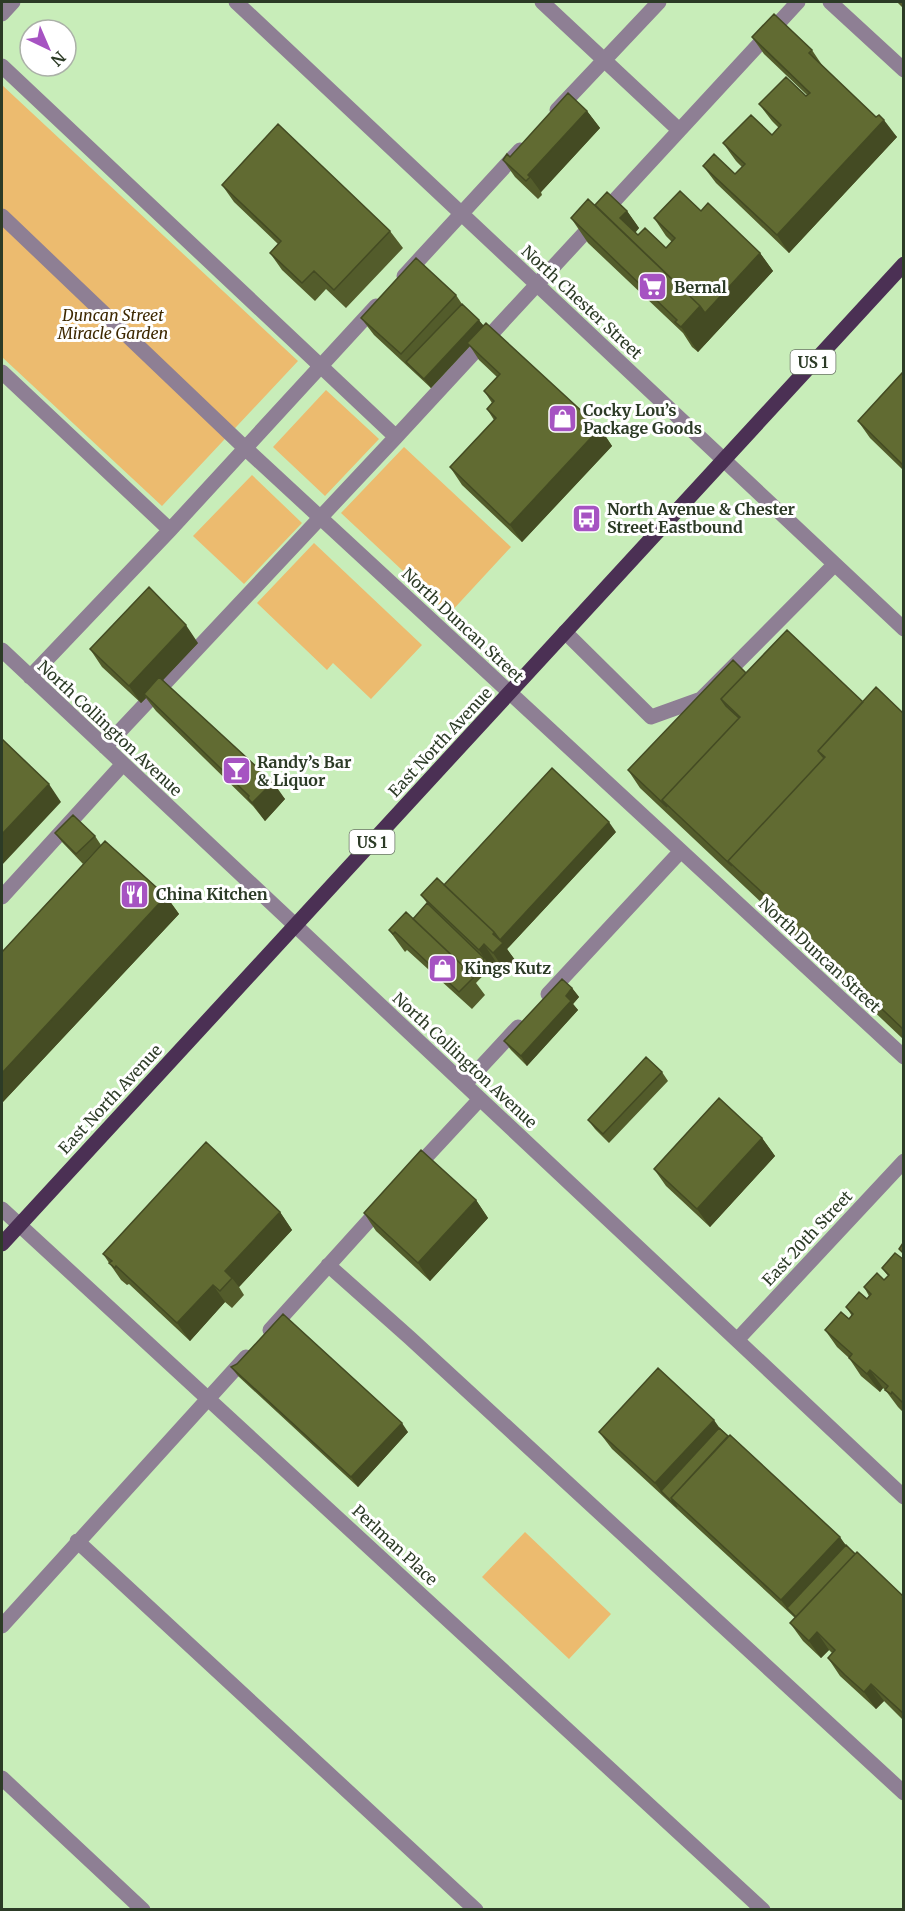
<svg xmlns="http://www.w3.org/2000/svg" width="905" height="1911" viewBox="0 0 905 1911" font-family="Merriweather,serif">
<rect width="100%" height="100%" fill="#c8edb9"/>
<path fill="#ecbb6f" d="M2,85L298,361L162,506L2,357Z
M326,390L379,439L325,496L273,447Z
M404,447L511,547L449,614L341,513Z
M252,475L302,523L244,584L193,536Z
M314,543L422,645L371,699L333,663L327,670L257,603Z
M525,1532L611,1614L569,1659L482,1577Z"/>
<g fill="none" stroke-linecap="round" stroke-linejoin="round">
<path stroke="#8e7f94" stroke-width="15" d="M236,2L904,629
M542,2L679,130
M830,2L904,70
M2,14L13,2
M2,66L396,437
M557,110L659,2
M2,216L245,448L904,1057
M404,276L520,150
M2,372L170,530
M565,632L651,717L701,699L834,565
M2,650L904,1497
M30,677L170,530L376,306
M105,747L396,437L798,2
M2,897L123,764
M548,994L680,852
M465,1084L518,1027
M415,1169L480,1099
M2,1209L763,1910
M328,1265L410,1338L904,1793
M270,1330L383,1205
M737,1340L904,1161
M77,1541L476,1910
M2,1626L246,1357
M2,1778L143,1910"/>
<path stroke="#4b3054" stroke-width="15" d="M2,1244L904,264"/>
</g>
<path fill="#535c2b" d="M897,2H903V8Z
M752,37L812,50L824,68L897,137L789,253L716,183L703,166L735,174L742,167L736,161L723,143L772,135L779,128L772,121L759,104L807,95L764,54Z
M587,111L600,128L541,192L542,195L538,199L515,177L503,160L510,157Z
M222,185L390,231L403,248L346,308L326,289L315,301L282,270L270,253L278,244L234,202Z
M595,205L627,211L639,228L635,233L638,235L666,248L672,242L666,236L654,218L701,211L760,253L773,271L698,352L692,347L683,333L588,243L571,218Z
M456,295L462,304L483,325L600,428L612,446L522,542L462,485L450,467L494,420L487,409L492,403L484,391L497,377L479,360L470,346L431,388L374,335L361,318Z
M903,372V470L870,438L858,421Z
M198,643L163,680L285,799L265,821L253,806L156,711L146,698L141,703L102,667L90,649Z
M746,673L863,702L903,713V1039L787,929L781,921L640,788L628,770Z
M616,832L507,949L515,960L505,971L496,962L476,983L485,995L472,1009L407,950L405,952L389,930L413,919L427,903L421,895L444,885Z
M55,833L95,836L101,845L166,896L179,914L2,1103V952L99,847L83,864L62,842Z
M572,988L579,997L573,1004L578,1010L527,1066L511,1050L504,1041Z
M662,1072L668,1081L609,1143L595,1129L588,1120Z
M762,1138L775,1156L710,1227L666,1186L654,1169Z
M476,1200L488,1218L430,1281L376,1231L364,1213Z
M280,1212L292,1230L239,1287L244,1295L232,1308L225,1302L190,1341L129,1284L127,1285L121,1280L103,1254Z
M903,1259V1412L898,1407L886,1391L883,1388L880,1392L861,1376L849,1358L837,1347L825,1330L849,1319L852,1316L846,1307L867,1299L869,1296L864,1287L884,1280L888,1276L882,1268Z
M231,1367L408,1432L358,1487L238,1376Z
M720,1428L846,1545L903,1596V1720L884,1701L876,1709L840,1676L828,1658L832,1653L829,1650L821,1658L803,1641L790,1623L795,1618L612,1449L599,1432Z"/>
<path fill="#444b23" d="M587,111L600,128L541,192L530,177L528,175Z
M884,120L897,137L789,253L777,235Z
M627,211L639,228L633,235L620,218Z
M760,253L773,271L698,352L681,327L700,306Z
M479,320L486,329L467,343L470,346L431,388L424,379Z
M600,428L612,446L522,542L510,525Z
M186,625L198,643L147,697L144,694L146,698L141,703L129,686Z
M273,782L285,799L265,821L252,803Z
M49,784L61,802L2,865V834Z
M609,822L616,832L507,949L515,960L505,971L493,953V934L494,932Z
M166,896L179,914L2,1103V1073Z
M484,944L496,962L491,968L479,950Z
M572,988L579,997L573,1004L578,1010L527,1066L521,1056Z
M762,1138L775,1156L710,1227L697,1209Z
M476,1200L488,1218L430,1281L418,1263Z
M280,1212L292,1230L239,1287L232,1278L225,1271Z
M213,1285L225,1302L190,1341L177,1323Z
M870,1370L883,1388L880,1392L867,1374Z
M714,1420L726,1437L661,1491L655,1483Z
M402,1423L408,1432L358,1487L351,1477Z
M840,1537L852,1554L787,1608L781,1600Z
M817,1632L829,1650L821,1658L809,1641Z
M871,1684L884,1701L876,1709L864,1692Z"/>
<path fill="#616b32" stroke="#444b23" stroke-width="1.5" d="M774,14L812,50L809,53L876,117L879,115L884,120L777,235L703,166L714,154L735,174L745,164L723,143L751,115L772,135L781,125L759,104L786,77L806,96L810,93L752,37Z
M568,93L587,111L528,175L530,177L526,181L503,160L507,154L510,157Z
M278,124L390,231L334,290L314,271L302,283L270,253L281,241L222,185Z
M680,191L701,211L708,203L760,253L705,313L700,306L595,205L607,192L627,211L620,218L638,235L645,228L666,248L675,238L654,218Z
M588,199L700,306L681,327L675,322L677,320L571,218Z
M416,258L456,295L401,354L361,318Z
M462,304L479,320L424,379L406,362Z
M486,323L600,428L510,525L450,467L496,418L487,409L494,401L484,391L500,374L467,343Z
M903,372V465L858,421Z
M149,587L186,625L129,686L90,649Z
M787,630L863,702L818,751L824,758L728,861L732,866L662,800L740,717L721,699Z
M733,660L746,673L721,699L726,706L739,718L662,800L667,807L628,770Z
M159,677L273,782L252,803L248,798L249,796L144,694Z
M876,687L903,713V1029L766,899L768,898L728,861L825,757L818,751Z
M2,739L49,784L2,834Z
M552,768L609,822L500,940L494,932L444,885Z
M73,815L95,836L76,854L55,833Z
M105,841L166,896L2,1073V952Z
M437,878L494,932L493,934L503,943L493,953L484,944L479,950L421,895Z
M427,903L484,958L469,974L463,966L413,919Z
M406,912L463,966L462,968L473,978L459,992L395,932L393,934L389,930Z
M562,979L572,988L566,996L571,1001L521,1056L504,1041Z
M646,1057L662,1072L603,1134L588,1120Z
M719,1098L762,1138L697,1209L654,1169Z
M206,1142L280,1212L225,1271L232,1278L220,1291L213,1285L177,1323L116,1266L115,1268L109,1263L112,1261L103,1254Z
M421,1150L476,1200L418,1263L364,1213Z
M903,1243V1253L899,1249Z
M895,1253L903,1259V1401L902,1402L892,1392L891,1394L885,1390L888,1386L870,1370L867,1374L849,1358L852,1354L825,1330L841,1312L849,1319L853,1314L846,1307L859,1292L867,1299L871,1294L864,1287L877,1273L884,1280L889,1275L882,1268Z
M283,1314L402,1423L351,1477L231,1367L237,1364Z
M658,1368L714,1420L655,1483L599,1432Z
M719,1428L728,1436L671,1498L677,1507L661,1491Z
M730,1435L840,1537L781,1600L671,1498Z
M846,1545L855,1554L796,1617L787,1608Z
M857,1552L903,1596V1713L871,1684L864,1692L845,1675L828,1658L835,1650L817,1632L809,1641L790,1623Z"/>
<defs>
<symbol id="supermarket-square" viewBox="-11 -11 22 22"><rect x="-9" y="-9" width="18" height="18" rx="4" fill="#a653c2" stroke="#fff"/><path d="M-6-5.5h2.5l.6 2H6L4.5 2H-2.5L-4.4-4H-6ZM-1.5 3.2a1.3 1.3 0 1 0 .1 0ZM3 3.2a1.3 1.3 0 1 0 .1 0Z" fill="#fff"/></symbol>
<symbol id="shop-square" viewBox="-11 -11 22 22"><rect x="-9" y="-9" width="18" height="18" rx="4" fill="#a653c2" stroke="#fff"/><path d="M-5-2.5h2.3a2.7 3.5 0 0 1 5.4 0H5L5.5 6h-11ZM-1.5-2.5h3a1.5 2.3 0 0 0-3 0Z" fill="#fff"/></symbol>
<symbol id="bus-square" viewBox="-11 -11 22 22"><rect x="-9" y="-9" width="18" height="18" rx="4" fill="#a653c2" stroke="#fff"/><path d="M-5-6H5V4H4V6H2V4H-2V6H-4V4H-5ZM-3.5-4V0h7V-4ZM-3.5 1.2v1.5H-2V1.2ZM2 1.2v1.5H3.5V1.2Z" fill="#fff"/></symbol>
<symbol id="bar-square" viewBox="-11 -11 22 22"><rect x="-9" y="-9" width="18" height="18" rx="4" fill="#a653c2" stroke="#fff"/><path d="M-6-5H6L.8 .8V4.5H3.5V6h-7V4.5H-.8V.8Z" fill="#fff"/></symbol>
<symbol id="restaurant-square" viewBox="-11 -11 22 22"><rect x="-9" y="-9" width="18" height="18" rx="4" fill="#a653c2" stroke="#fff"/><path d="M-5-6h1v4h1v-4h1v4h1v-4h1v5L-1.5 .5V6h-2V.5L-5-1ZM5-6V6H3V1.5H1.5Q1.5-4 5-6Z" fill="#fff"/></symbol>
</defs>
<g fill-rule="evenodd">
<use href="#supermarket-square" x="636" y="270" width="33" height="33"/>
<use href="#shop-square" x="546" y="402" width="33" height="33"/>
<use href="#bus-square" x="570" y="502" width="33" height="33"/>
<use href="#bar-square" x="220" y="754" width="33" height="33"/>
<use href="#restaurant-square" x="118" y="878" width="33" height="33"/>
<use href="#shop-square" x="426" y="952" width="33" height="33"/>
</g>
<g text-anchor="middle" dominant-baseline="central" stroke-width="6" stroke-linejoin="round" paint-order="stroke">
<g fill="#fff" stroke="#6b7667" stroke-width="1.5">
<rect x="790.5" y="350" width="45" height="24" rx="4.5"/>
<rect x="349.5" y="830" width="45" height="24" rx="4.5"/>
</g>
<g font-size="15" font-weight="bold" fill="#2c3b26">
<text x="813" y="362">US 1</text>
<text x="372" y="842">US 1</text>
</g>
<g font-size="16" font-weight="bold" fill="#2c3b26" stroke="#fff" text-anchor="start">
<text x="674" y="287">Bernal</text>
<text x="583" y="410">Cocky Lou’s<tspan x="583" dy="18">Package Goods</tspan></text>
<text x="607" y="509">North Avenue &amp; Chester<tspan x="607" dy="18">Street Eastbound</tspan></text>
<text x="257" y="762">Randy’s Bar<tspan x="257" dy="18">&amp; Liquor</tspan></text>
<text x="156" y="894">China Kitchen</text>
<text x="464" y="968">Kings Kutz</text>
</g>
<g font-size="16" fill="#2c3b26" stroke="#fff">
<text transform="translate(582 302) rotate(43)">North Chester Street</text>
<text transform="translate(463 625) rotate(43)">North Duncan Street</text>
<text transform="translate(110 728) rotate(43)">North Collington Avenue</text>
<text transform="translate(440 742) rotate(-47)">East North Avenue</text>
<text transform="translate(820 955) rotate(43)">North Duncan Street</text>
<text transform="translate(465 1060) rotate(43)">North Collington Avenue</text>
<text transform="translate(110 1099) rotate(-47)">East North Avenue</text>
<text transform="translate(807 1238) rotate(-47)">East 20th Street</text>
<text transform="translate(395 1545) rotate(43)">Perlman Place</text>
</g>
<g font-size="16" font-style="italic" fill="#3e2902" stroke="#fff">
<text x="113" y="315">Duncan Street<tspan x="113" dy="18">Miracle Garden</tspan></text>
</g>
</g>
<rect width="905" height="1911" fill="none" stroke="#2c3b26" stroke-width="6"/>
<g transform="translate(48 48) rotate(136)"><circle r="28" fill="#ffffff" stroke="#abb1a8" stroke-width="1.5"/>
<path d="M0-4.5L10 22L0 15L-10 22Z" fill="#a653c2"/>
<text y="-9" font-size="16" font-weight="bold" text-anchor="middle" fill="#2c3b26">N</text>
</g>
</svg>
